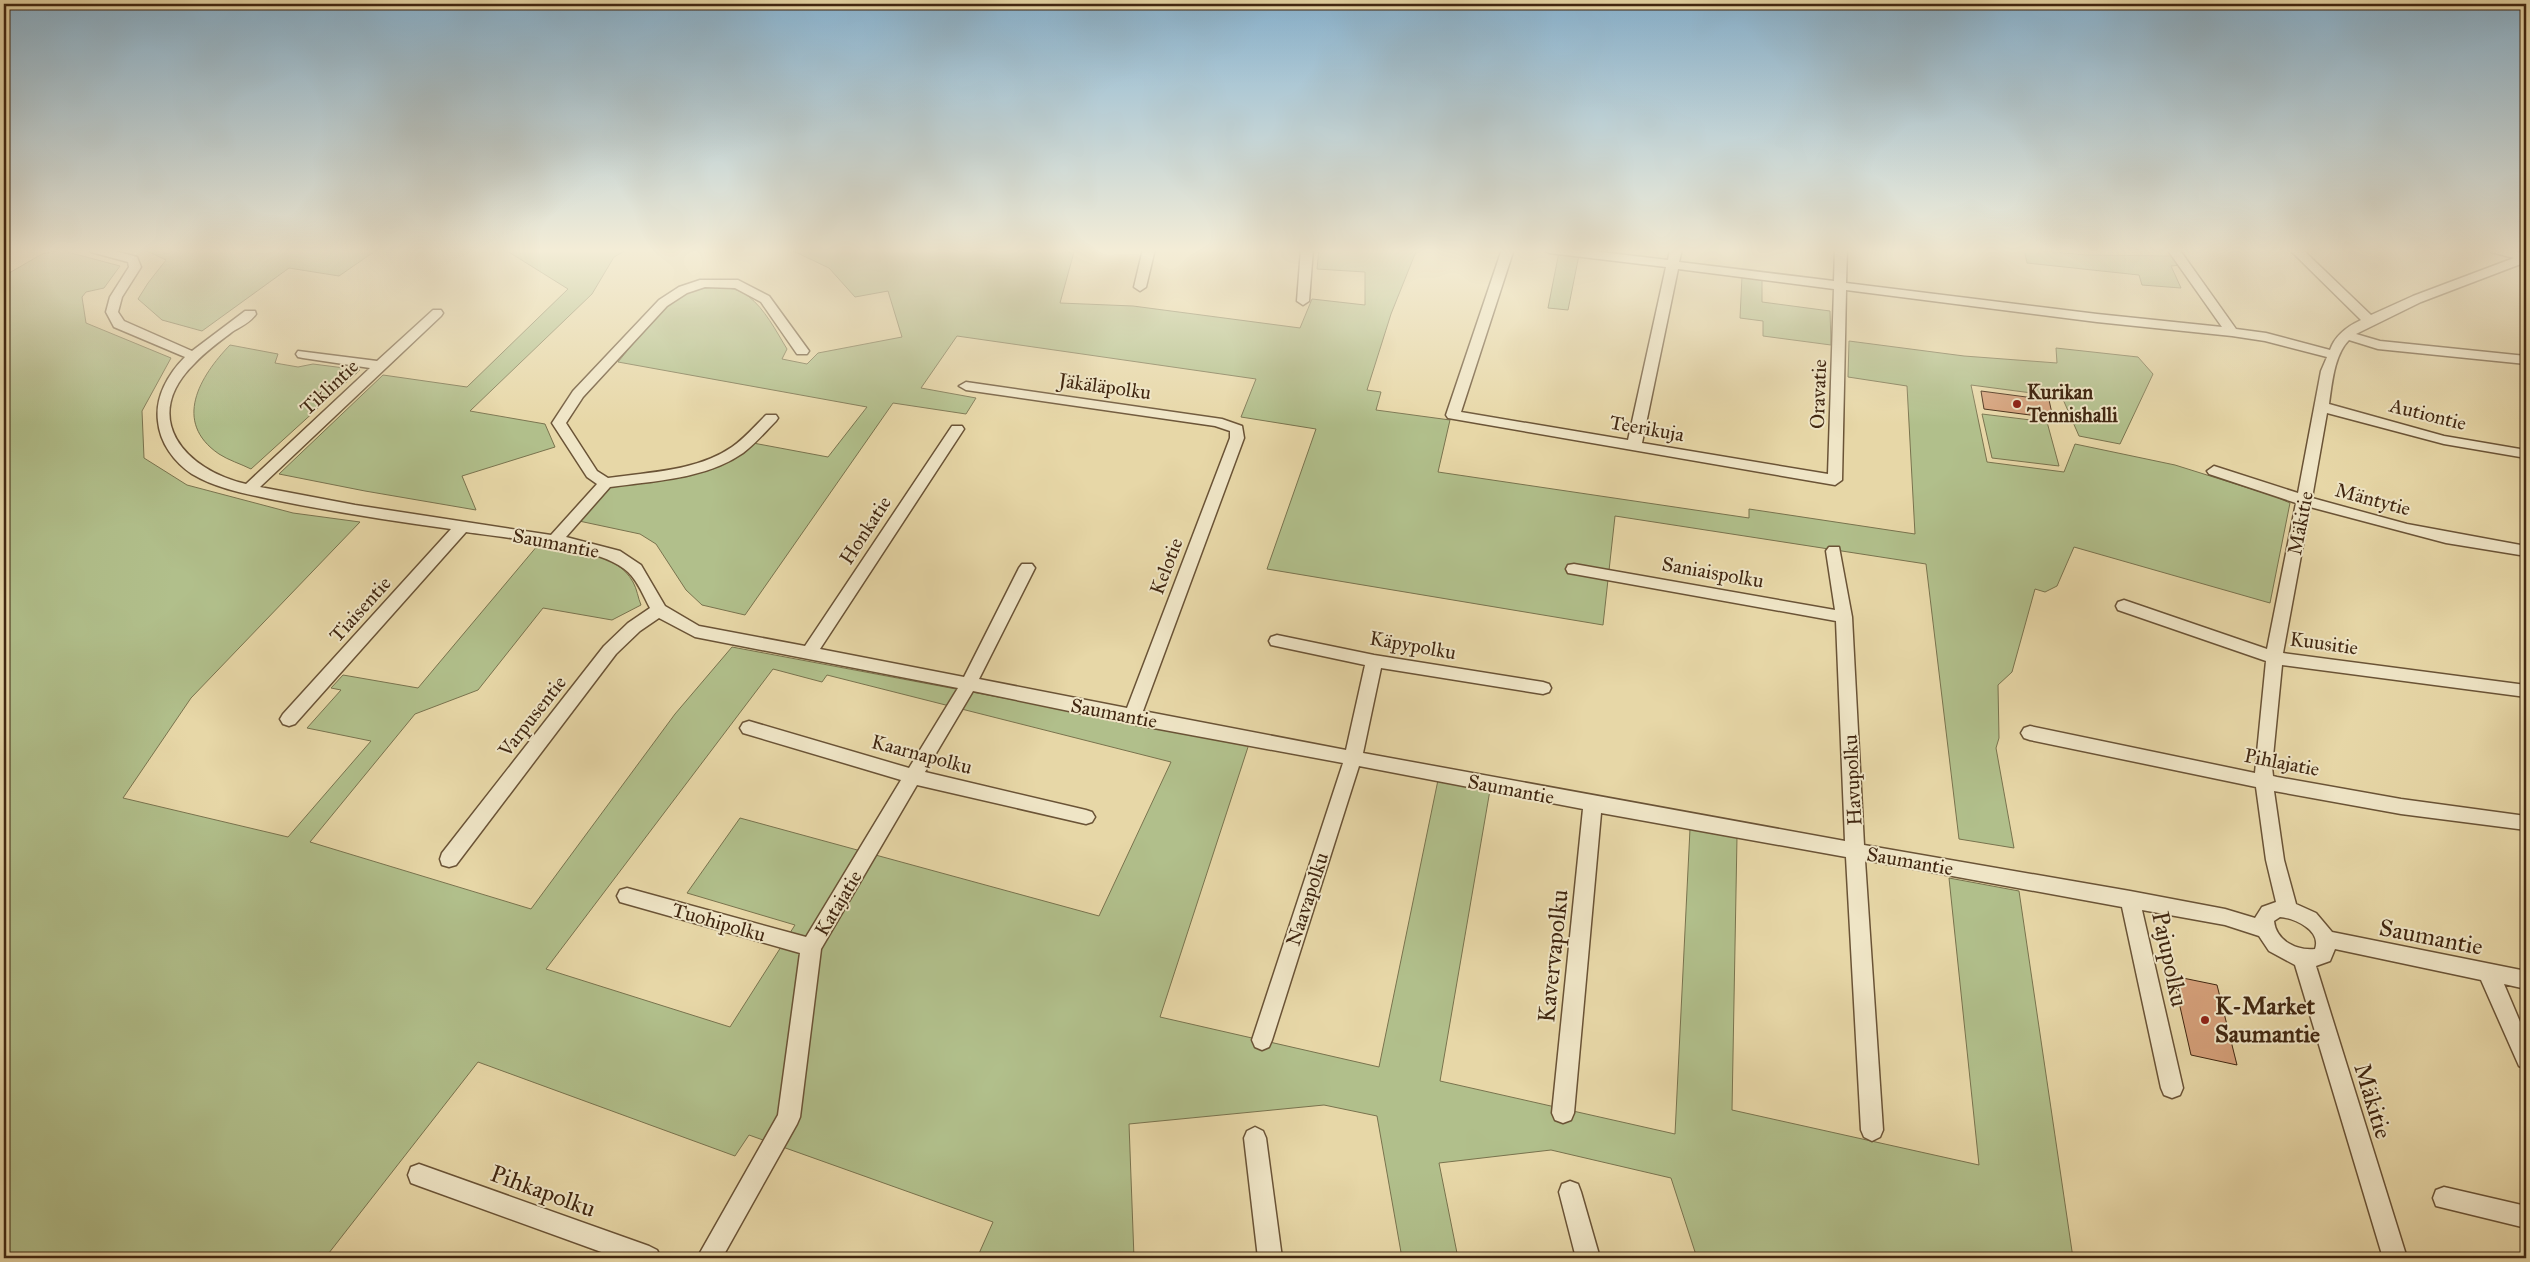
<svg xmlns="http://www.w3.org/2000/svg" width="2530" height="1262" viewBox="0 0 2530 1262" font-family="'IM FELL Great Primer',serif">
<rect width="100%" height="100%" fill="#e7d7a7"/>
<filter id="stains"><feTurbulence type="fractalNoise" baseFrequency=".004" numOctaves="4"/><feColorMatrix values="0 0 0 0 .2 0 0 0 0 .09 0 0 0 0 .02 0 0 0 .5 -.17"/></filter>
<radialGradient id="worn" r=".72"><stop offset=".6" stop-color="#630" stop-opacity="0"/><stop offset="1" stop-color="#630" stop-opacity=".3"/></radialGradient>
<path fill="#b1bf8b" stroke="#79734e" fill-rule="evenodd" d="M143,249H378L339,276L289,268L202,331L162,320L138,299L148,283L166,260Z
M504,249H628L614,257L592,294L470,411L545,424L555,447L462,476L476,510L365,491L279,474L383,375L467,387L568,289Z
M789,249H1065V252H1074L1060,303L1133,306L1300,328L1312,299L1365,305V272L1317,269L1319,249H1417L1391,314L1367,390L1381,392L1376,410L1450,420L1438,472L1749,518V509L1915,534L1907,386L1848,377L1849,341L1964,356L2057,363L2056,348L2138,357L2153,374L2120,444L2079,436L2062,397L1971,385L1987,462L2064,472L2075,444L2175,465L2274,496L2290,503L2270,603L2074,547L2057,586L2045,592L2035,589L2012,672L1998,685L1999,738L1996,748L2014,848L1959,839L1926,564L1615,516L1603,625L1267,569L1316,429L1241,417L1256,379L957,336L921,388L976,398L966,414L893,403L745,615L702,605L686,590L656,544L640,534L579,521L609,486L713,469L743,453L753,443L828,457L867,407L618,362C634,343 650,320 669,304C689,287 726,280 748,296C765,309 776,331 787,349L782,359L807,364L818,353L902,337L888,291L855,297L829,268Z
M2024,249L2086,255L2172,256L2182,265L2171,266L2181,288L2142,285L2139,275L2027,263Z
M60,250L120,266L104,288L86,292L82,297L86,323L171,358L142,411L144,458L187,485L293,513L360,522L191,698L123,798L288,837L371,741L307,728L341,690L331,688L343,675L418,688L538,545C568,550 616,551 633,582C637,589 638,598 641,605L612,620L543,608L478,690L415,714L310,842L531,909L675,714L732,647L1249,744L1160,1017L1379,1067L1438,780L1490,790L1440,1081L1675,1134L1690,829L1737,837L1732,1110L1979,1165L1949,878L2019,891L2073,1258H1697L1671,1178L1551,1150L1439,1163L1458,1258H1402L1377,1116L1324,1105L1129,1124L1134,1258H977L993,1222L749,1135L735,1156L478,1062L325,1258H4V276L42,254ZM773,669L822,682L827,675L1171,762L1099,916L740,818L687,893L795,925L730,1027L546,969Z
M1559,252L1579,255L1568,310L1548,308Z
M1742,276L1762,279V302L1830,311L1831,345L1763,336V321L1740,318Z
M230,345L278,354L275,363L298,367L313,364L360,370L251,469C241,464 228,460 219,454C172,422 200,376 230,345Z
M1982,414L2047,422L2059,466L1992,458Z"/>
<path fill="#d5a07a" stroke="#412711" d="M1981,391L2049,400L2053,418L1984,409Z
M2173,976L2217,985L2237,1065L2191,1055Z"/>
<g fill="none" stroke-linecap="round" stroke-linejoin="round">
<defs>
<path id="minor" d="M89,249H107L137,257L141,267L122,297L118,312L124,321L192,351L245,311H255L256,314C251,322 240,327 232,332C219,342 205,352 194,364C139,418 185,470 246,484L370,368L303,358L298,357L296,354L298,351L377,361L433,310H441L443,313L441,316L260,487L355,505L551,535L597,484L587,477L552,423L573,391L659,300L679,287L700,280H738L769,296L809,351L807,354H797L761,302L735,288L705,287L687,293L667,306L583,397L566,423L597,471L608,478C650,472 697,471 732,447C745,438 755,426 766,415H776L778,418L776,421C765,432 755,444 743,453C706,479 654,481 610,487L566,537L620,551L641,565L665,606L699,626L805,646L952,426H962L964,429L820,649L964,677L1019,568L1022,564H1032L1035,568L979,679L1127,708L1230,438V431L1215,426L966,390L959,386L966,382L1222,419L1242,426L1244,438L1143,711L1346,750L1365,665L1271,645L1269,641L1271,637L1277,635L1374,655L1543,682L1549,684L1551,688L1549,692L1543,694L1381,668L1363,753L1845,841L1836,621L1574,574L1568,573L1566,569L1568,565L1574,564L1835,610L1826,551L1829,547H1839L1852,617L1864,845L2130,891L2225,909L2255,918L2262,907L2276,902L2266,860L2256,787L2030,740L2024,738L2021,733L2024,728L2030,726L2255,773L2266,661L2118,610L2116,606L2118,602L2124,600L2267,649L2296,503L2209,474L2207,471L2214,466L2298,493L2321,371L2327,357L2265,341L2232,336L2097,322L1846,290L1842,480L1835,485L1448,418L1446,415L1502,249H1514L1461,412L1628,440L1666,267L1549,253L1543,249H1575L1668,260L1670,249H1682L1679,262L1834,281L1835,249H1847L1846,283L2097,314L2222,327L2167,249H2179L2236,329L2266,333L2330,350C2335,335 2348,326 2361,320L2289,249H2302L2371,315L2413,296L2514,258L2491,252L2489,249H2507L2526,254V262L2421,302L2356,334L2380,341L2526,356V364L2378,349L2349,340C2334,355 2332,384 2329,404L2444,436L2526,450V458L2444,444L2327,413L2312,498L2407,524L2526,546V556L2446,543L2310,507L2283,653L2526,685V697L2282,665L2272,767L2273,776L2277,777L2401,799L2526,816V830L2401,814L2274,791L2284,860L2296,904L2316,913L2332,932L2526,971V989L2504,984L2526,1036V1069L2519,1066L2481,980L2335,949L2330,961L2316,966L2407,1258H2383L2295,965L2269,951L2259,936L2225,925L2142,910L2183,1088L2180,1095L2172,1098L2164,1095L2161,1088L2122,907L1865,860L1883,1130L1880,1137L1872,1141L1864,1137L1861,1130L1846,857L1601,813L1574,1113L1571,1120L1563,1123L1555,1120L1552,1113L1583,809L1359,766L1272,1040L1269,1047L1262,1050L1255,1047L1252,1040L1343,763L1132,724L973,691L925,772L1086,810L1092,812L1095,817L1092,822L1086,824L917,785L821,949L800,1117L797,1124L722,1258H697L778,1115L800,953L627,904L620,902L617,896L620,890L627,888L806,937L901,780L743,733L740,728L743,723L749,721L909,768L958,688L695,637L659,618L640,631L616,654L456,865L449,867L442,865L440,859L442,853L604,646L628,623L650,608C644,597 638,581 628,572C601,546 506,538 466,532L295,724L289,726L283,724L280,719L283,714L451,529C392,521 334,512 275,500C247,494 217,489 192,474C174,462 160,443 158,421C155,397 168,374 185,357L114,327L106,312L110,297L129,267L128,262L91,252ZM1678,269L1834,289L1828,474L1642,443ZM2280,917C2294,918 2322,930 2315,949C2297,951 2276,941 2274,921Z
M1143,249H1155L1146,287L1140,291L1134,287Z
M1301,249H1313L1309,301L1303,305L1297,301Z
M1255,1127L1263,1131L1266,1138L1282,1258H1258L1244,1138L1247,1131Z
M419,1164L649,1246L657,1250L661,1258H618L419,1186L411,1183L408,1175L411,1167Z
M1570,1181L1578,1184L1581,1192L1600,1258H1576L1559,1192L1562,1184Z
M2444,1187L2526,1206V1228L2436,1206L2433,1198L2436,1190Z"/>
</defs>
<use href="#minor" stroke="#6a5336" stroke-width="3"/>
<use href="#minor" fill="#efe5c6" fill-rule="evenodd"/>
</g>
<linearGradient id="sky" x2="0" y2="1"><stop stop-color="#89b5d3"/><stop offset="0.59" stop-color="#f4edd7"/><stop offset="1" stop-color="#f4edd7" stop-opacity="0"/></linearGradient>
<rect width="2530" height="425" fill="url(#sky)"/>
<g fill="#8f2418" stroke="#efe5c6" stroke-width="2">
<circle cx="2017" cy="404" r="5"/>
<circle cx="2205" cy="1020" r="5"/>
</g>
<g text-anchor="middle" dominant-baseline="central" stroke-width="4" stroke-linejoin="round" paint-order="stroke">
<g font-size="20" fill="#412711" stroke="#efe5c6">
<text transform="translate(1105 386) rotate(8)">Jäkäläpolku</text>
<text transform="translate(329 387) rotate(-43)">Tiklintie</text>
<text transform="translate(1818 394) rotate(-88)">Oravatie</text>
<text transform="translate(2428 414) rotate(14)">Autiontie</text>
<text transform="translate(1647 428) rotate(10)">Teerikuja</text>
<text transform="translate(2373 499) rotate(15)">Mäntytie</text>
<text transform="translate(2300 523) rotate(-79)">Mäkitie</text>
<text transform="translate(865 530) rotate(-57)">Honkatie</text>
<text transform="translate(556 543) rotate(11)">Saumantie</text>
<text transform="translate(1166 566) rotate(-69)">Kelotie</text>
<text transform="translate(1713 572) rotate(10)">Saniaispolku</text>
<text transform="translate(360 609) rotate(-48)">Tiaisentie</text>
<text transform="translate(2324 643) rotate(8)">Kuusitie</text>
<text transform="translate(1413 645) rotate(10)">Käpypolku</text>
<text transform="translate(1114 713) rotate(11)">Saumantie</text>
<text transform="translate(532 716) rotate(-52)">Varpusentie</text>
<text transform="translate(922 754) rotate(15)">Kaarnapolku</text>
<text transform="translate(2282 762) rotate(11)">Pihlajatie</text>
<text transform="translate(1852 780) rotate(-93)">Havupolku</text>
<text transform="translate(1511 789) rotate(11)">Saumantie</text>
<text transform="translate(1910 861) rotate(10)">Saumantie</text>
<text transform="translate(1307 899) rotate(-72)">Naavapolku</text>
<text transform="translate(838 903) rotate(-59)">Katajatie</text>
<text transform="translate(719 922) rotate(16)">Tuohipolku</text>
</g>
<g font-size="20" font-weight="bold" fill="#412711" stroke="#efe5c6" text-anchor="start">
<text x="2027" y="392">Kurikan<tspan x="2027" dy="23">Tennishalli</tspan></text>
</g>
<g font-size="24" fill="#412711" stroke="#efe5c6">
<text transform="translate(2431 937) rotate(11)">Saumantie</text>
<text transform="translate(1553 956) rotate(-84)">Kavervapolku</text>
<text transform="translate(2170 959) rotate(78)">Pajupolku</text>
<text transform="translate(2373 1101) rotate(73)">Mäkitie</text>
<text transform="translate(543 1191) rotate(20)">Pihkapolku</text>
</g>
<g font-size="24" font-weight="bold" fill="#412711" stroke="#efe5c6" text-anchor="start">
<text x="2215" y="1006">K-Market<tspan x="2215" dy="28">Saumantie</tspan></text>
</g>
</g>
<rect width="2530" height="1262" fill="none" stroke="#e7d7a7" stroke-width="20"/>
<rect x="5" y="5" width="2520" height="1252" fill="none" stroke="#412711" stroke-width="2.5"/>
<rect x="10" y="10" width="2510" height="1242" fill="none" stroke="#412711"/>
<rect width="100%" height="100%" filter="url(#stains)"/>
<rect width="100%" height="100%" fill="url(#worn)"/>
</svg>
